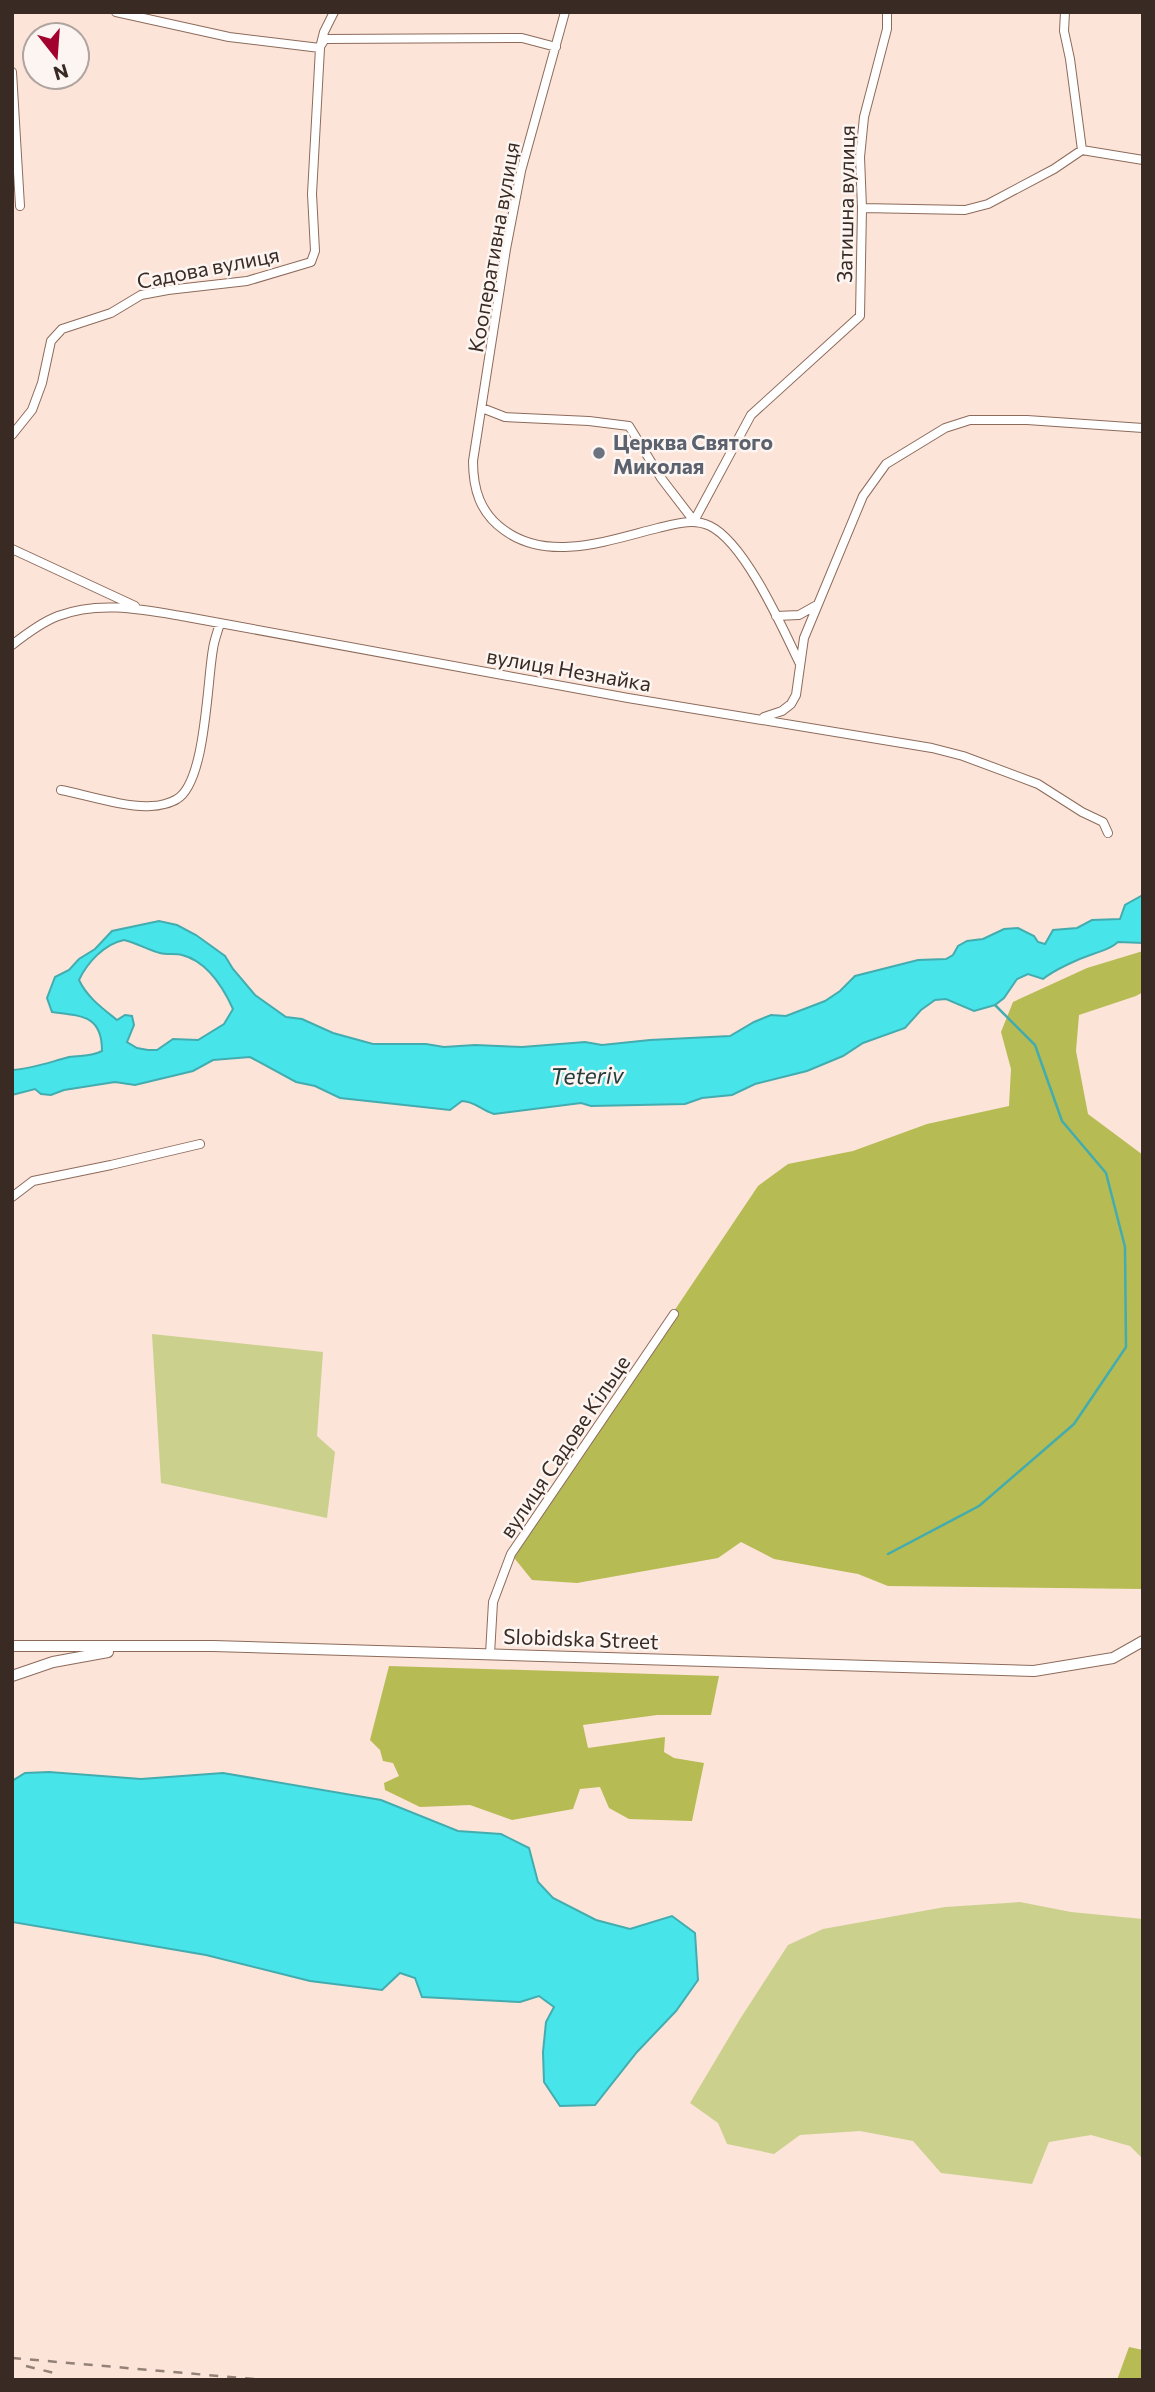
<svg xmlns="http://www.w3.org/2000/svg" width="1155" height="2392" viewBox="0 0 1155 2392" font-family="Commissioner,sans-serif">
<rect width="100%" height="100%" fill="#fce4d9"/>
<path fill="#ccd08d" d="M152,1334L323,1352L317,1436L335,1452L327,1518L161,1483Z
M1020,1902L1071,1912L1143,1919V2159L1130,2146L1091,2135L1049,2142L1032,2184L941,2173L913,2141L860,2131L800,2135L774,2154L727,2144L718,2123L690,2103L740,2019L788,1945L823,1929L945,1907Z"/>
<path fill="#b6bb53" d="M1143,951V992L1136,996L1079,1015L1076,1051L1088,1114L1143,1155V1589L888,1586L858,1574L774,1559L741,1542L718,1558L577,1583L532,1580L511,1554L758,1186L788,1164L853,1151L927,1124L1009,1106L1011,1069L1001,1032L1013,1002L1087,968Z
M389,1666L719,1676L711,1715H657L583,1725L588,1748L665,1737L664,1752L674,1758L704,1763L692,1821L629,1819L609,1808L600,1787L580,1789L573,1809L512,1820L470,1805L420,1807L385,1790L384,1783L399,1776L393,1763L383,1761L380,1750L370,1740Z
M1129,2347L1143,2350V2380H1117Z"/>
<path fill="#47e4ea" stroke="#43acaf" stroke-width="2" fill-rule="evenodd" d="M1143,895V943L1118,942C1109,950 1103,950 1093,954C1078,959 1054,970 1043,979L1028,974L1017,979L1004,998L995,1005L974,1011L946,999L935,1000L921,1010L905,1028L863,1043L843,1056L807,1071L755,1084L732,1095L702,1098L685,1104L591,1106L581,1103L494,1114C481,1110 474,1101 462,1101L450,1110L340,1098L315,1086L296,1082L250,1057L213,1060L193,1071L135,1085L115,1082L64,1090L51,1095L41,1094L35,1089L12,1095V1070C32,1069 50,1062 69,1057C81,1055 91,1057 102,1051C102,1015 82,1016 52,1012L47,998L55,977L69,970L79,959L95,949L112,931L159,921L177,925L196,935L225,956L233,969L255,995L286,1017L302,1019L333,1033L373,1044H426L444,1047L475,1045L522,1047L585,1042L602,1045L650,1040L730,1036L754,1022L771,1015L786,1016L825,1001L840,991L855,976L918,960L946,959L953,955L958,946L967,941L983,939L1004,929L1018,928L1034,936L1038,942L1045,944L1053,930L1077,928L1092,920L1120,919L1125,905ZM124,940C137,943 148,950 160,953C167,955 175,953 182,955C206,961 223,987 233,1009L224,1024L198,1040L173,1039L157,1050H148L137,1048L127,1042L134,1025L132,1016L125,1015L117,1020C102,1008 87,997 79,980C87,963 104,944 124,940Z
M49,1772L141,1779L223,1773L381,1800L458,1831L501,1834L529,1848L538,1882L553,1898L596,1920L630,1929L672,1916L695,1933L698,1980L676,2011L637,2052L595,2105L560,2106L544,2082L543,2052L546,2022L554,2007L539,1996L520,2002L422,1997L415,1978L400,1973L382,1990L310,1981L206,1955L12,1922V1781L25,1773Z"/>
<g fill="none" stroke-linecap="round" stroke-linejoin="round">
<path stroke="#43acaf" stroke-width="2.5" d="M888,1554L979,1506L1074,1424L1126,1347L1125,1247L1106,1173L1062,1121L1035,1045L995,1005"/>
<defs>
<path id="minor" d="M116,12L229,37L320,48
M565,12L521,171L506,249L473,461C473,489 480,513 504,530C549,563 609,540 658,528C675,524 693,518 710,526C745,543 782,627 799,662
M1065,12L1064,31L1070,59L1082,150
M321,45L325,39L522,38L556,47
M12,72L20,206
M862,208L965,210L988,204L1054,169L1082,150L1143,160
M482,408L505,417L589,421L629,426L661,478L694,521L751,415L860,316L862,208L860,157L864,117L887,29V12
M12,435L32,410L42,383L51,341L62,329L111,313L141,295L168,290L247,281L311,262L315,251L312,194L320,48L324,32L334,12
M12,549L135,606
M776,616L799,615L815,606
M12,645C26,634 42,622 58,616C100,600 145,610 187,617L628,698L932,748L963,756L1038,784L1082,812L1103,822L1108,833
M764,717L782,711L791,704L796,695L804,638L863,496L886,464L945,428L970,420H1027L1143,428
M61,790C86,795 127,808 151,806C159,806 171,803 177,799C206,782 207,681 213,649C214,640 218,631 220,623
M12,1197L33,1181L111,1165L200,1144
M490,1654L493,1602L511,1554L674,1314"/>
<path id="tertiary" d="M12,1646H213L1034,1671L1113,1658L1143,1641
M12,1676L53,1662L108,1652"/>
</defs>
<use href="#minor" stroke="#8d6b5b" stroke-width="10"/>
<use href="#tertiary" stroke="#8d6b5b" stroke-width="12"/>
<use href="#minor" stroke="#fff" stroke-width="8"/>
<use href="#tertiary" stroke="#fff" stroke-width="10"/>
<path stroke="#948178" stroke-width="2.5" stroke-dasharray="9 9" stroke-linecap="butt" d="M12,2358L265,2380
M26,2366L54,2373"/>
</g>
<circle fill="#6b7280" stroke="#fdf5f1" stroke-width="2.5" cx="599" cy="453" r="7"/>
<g text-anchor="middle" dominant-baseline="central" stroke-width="5" stroke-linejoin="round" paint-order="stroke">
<g font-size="21" fill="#392b24" stroke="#fdf5f1">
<text transform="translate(845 204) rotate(-89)">Затишна вулиця</text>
<text transform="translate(493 247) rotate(-80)">Кооперативна вулиця</text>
<text transform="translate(208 267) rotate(-11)">Садова вулиця</text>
<text transform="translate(569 669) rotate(10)">вулиця Незнайка</text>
<text transform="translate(564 1446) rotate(-56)">вулиця Садове Кільце</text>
<text transform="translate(581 1638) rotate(2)">Slobidska Street</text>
</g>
<g font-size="21" font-weight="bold" fill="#5b616d" stroke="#fdf5f1" text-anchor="start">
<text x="613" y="441">Церква Святого<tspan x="613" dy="24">Миколая</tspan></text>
</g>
<g font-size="23" font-style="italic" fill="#243d3e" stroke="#fdf5f1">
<text transform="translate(587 1075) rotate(-1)">Teteriv</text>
</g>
</g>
<rect width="1155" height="2392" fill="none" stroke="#392b24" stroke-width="28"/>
<g transform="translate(56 56) rotate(163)"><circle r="33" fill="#fdf5f1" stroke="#afa49f" stroke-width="2"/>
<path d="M0-5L12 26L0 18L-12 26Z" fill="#a2022d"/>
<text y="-10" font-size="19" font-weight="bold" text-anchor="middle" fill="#392b24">N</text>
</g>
</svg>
